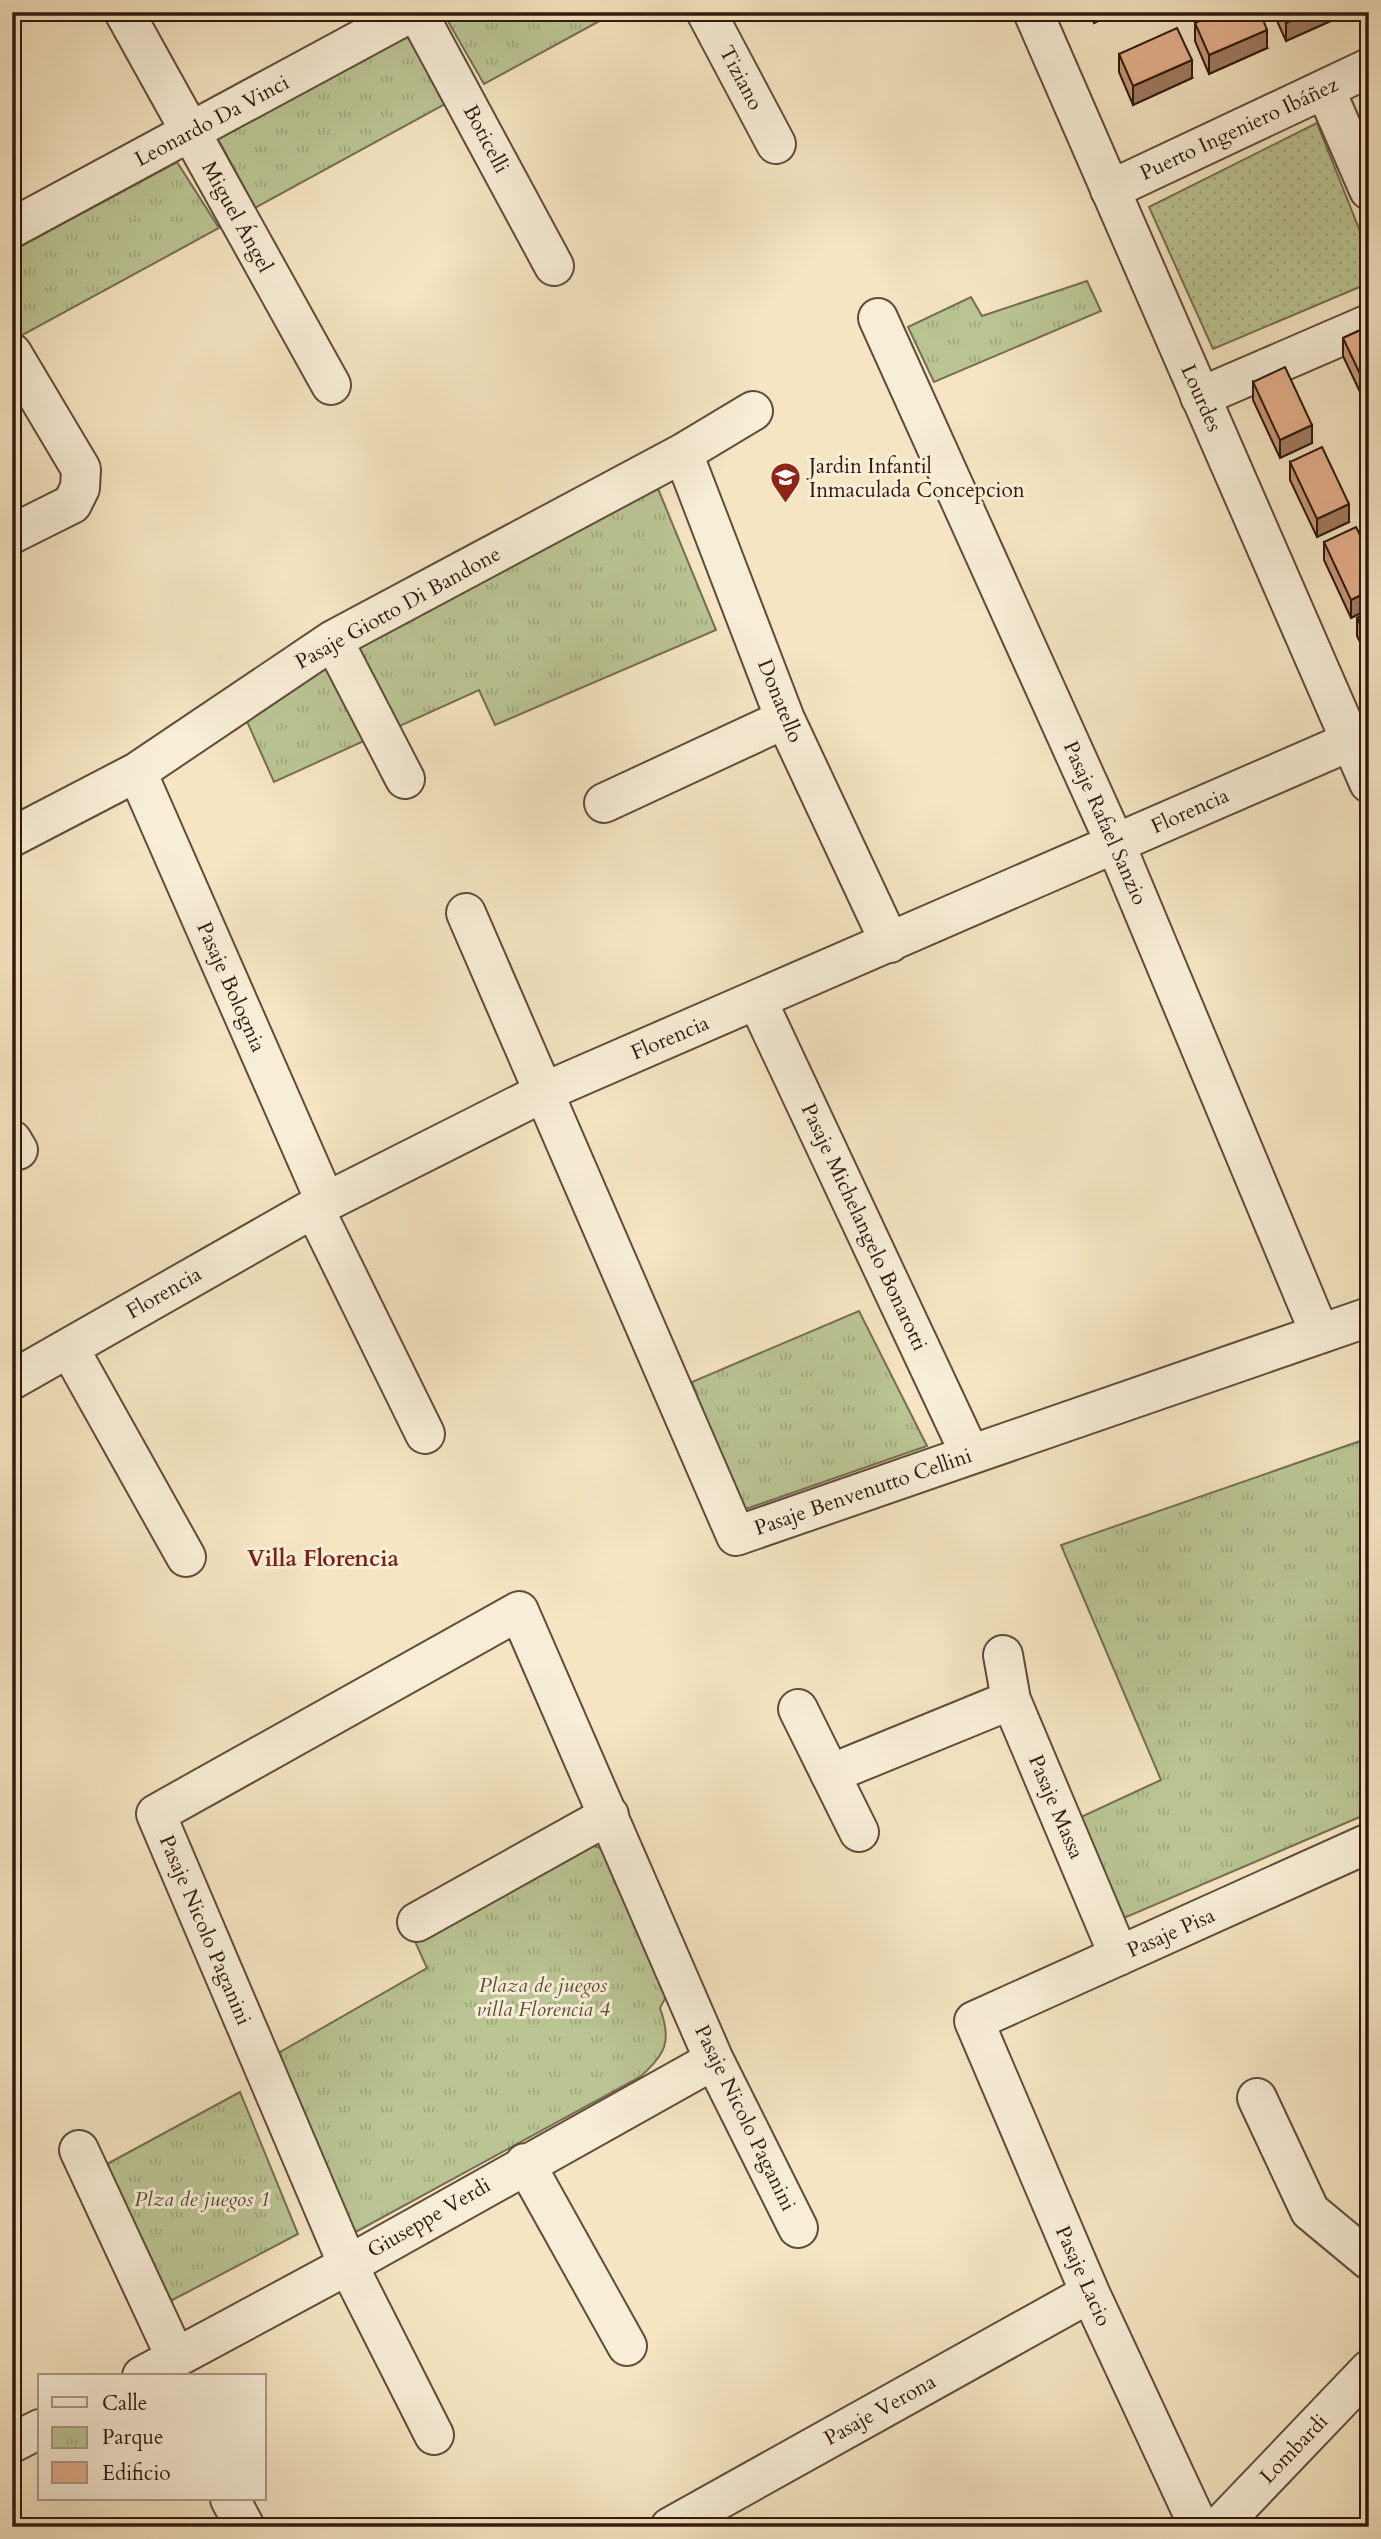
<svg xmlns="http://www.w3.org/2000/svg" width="1381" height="2539" viewBox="0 0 1381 2539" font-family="Cardo,serif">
<defs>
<pattern id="grass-dots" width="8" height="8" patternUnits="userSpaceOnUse" patternTransform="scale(1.75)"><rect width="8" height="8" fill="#bbc594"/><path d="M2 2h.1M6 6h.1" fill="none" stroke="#a1a97e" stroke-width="1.8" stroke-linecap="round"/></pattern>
<pattern id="park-tufts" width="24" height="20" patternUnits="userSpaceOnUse" patternTransform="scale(1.75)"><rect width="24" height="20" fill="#bbc594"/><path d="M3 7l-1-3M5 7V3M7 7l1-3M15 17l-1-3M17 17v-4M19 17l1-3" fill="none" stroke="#a1a97e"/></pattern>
</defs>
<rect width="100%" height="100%" fill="#f5e5c2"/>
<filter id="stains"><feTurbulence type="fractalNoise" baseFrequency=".00286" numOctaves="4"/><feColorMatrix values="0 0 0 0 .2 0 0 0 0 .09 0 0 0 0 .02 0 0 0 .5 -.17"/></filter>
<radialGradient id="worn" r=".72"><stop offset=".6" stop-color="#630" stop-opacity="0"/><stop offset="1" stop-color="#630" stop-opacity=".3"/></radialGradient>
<path fill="url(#grass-dots)" stroke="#756f51" stroke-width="2" d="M1317,123L1369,254V283L1213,349L1149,207Z"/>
<path fill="url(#park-tufts)" stroke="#756f51" stroke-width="2" d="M452,12H616L484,84L445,16Z
M407,36L449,102L255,208L218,139Z
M177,162L219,228L17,338L12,330V251Z
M1087,281L1101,311L934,382L908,327L971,297L982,316Z
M654,479L716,630L495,725L479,690L391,730L356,646Z
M332,665L366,740L274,782L245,717Z
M859,1311L927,1446L740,1511L692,1382Z
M1369,1438V1813L1124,1918L1081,1817L1161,1780L1061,1545Z
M589,1844L605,1850L670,1989L660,2008C672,2041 666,2054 640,2077L350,2235L268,2059L427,1968L413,1937Z
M240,2092L298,2234L161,2306L107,2164Z"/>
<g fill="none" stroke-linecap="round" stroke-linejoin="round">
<defs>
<path id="minor" d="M124,12L331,385
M417,12L554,266
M706,12L776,144
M1325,89L1369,190
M1110,190L1369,68
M12,228L412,12
M878,318L1115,843L1320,1334
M12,353L81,469L80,488L72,504L12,534
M1200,397L1369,324
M683,453L785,719L890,943
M333,640L405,779
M137,772L326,1203
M604,803L785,719
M12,837L137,772L333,640L683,453L753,411
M466,913L736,1536L1369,1317
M757,1000L970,1454
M12,1140L18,1150
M314,1208L425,1434
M69,1348L186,1557
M12,1380L314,1208L544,1092L1351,741
M1003,1655L1011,1700L1119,1956
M798,1709L859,1832
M830,1774L1011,1700
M417,1922L609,1815
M1257,2098L1310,2211L1369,2260
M79,2150L175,2356
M525,2163L627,2346
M142,2376L348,2265L714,2060
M434,2435L348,2265L156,1814L519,1611L714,2060L798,2228
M12,2443L40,2429
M230,2499L245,2527
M670,2527L1090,2293
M1199,2527L1090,2293L974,2021L1369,1843
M1219,2527L1369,2370"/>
<path id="tertiary" d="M1033,12L1369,783"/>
</defs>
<use href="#minor" stroke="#604c3b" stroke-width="42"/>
<use href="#tertiary" stroke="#604c3b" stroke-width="42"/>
<use href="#minor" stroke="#f8eed7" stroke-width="38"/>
<use href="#tertiary" stroke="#f8eed7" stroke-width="38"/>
</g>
<path fill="#c59778" stroke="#2f190e" stroke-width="2" d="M1089,12H1117L1094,23Z
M1273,12H1344V15L1286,41Z
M1195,23L1267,48L1209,74L1195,41Z
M1119,54L1192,78L1133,105L1119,72Z
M1369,326V411L1343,356V338Z
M1253,382L1312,443L1280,458L1253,400Z
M1290,462L1349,522L1317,537L1290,480Z
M1324,542L1369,553V609L1351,618L1324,560Z
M1369,612V660L1357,636V618Z"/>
<path fill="#a07b62" stroke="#2f190e" stroke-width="2" d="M1094,12H1117L1094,23Z
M1310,12H1344V15L1286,41V23Z
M1267,30V48L1209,74V55Z
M1192,60V78L1133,105V86Z
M1312,425V443L1280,458V440Z
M1349,504V522L1317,537V519Z
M1369,591V609L1351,618V600Z"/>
<path fill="#e5b08c" stroke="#2f190e" stroke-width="2" d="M1219,12H1260L1267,30L1209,55L1195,23Z
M1281,12H1310L1286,23Z
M1177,28L1192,60L1133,86L1119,54Z
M1369,326V393L1343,338Z
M1285,367L1312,425L1280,440L1253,382Z
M1322,447L1349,504L1317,519L1290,462Z
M1356,527L1369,553V591L1351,600L1324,542Z
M1369,612V641L1357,618Z"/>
<defs>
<symbol id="school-pin" viewBox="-11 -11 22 30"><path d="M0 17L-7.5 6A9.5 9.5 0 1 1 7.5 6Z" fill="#8f2418" stroke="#f8eed7"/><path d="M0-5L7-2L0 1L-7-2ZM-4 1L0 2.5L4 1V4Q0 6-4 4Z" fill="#fff"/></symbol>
</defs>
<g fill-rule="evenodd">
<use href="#school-pin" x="768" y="460" width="35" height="47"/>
</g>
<g text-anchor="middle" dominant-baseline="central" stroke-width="6" stroke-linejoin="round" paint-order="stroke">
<g font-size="21" fill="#2f190e" stroke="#f8eed7">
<text transform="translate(741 78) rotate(62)">Tiziano</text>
<text transform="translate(212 121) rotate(-28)">Leonardo Da Vinci</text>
<text transform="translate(1239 129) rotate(-25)">Puerto Ingeniero Ibáñez</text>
<text transform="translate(486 139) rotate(62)">Boticelli</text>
<text transform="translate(237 217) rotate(61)">Miguel Ángel</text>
<text transform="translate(1201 398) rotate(66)">Lourdes</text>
<text transform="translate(398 608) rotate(-29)">Pasaje Giotto Di Bandone</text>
<text transform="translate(780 701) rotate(68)">Donatello</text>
<text transform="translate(1190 811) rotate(-24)">Florencia</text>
<text transform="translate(1105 823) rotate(66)">Pasaje Rafael Sanzio</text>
<text transform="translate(231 987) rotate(66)">Pasaje Bolognia</text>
<text transform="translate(670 1038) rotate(-23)">Florencia</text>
<text transform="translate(864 1227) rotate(65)">Pasaje Michelangelo Bonarotti</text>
<text transform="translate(164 1293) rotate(-30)">Florencia</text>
<text transform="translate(863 1492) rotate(-19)">Pasaje Benvenutto Cellini</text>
<text transform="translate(1056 1807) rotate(67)">Pasaje Massa</text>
<text transform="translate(205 1930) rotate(67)">Pasaje Nicolo Paganini</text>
<text transform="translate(1171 1933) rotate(-24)">Pasaje Pisa</text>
<text transform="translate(745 2118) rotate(64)">Pasaje Nicolo Paganini</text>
<text transform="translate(429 2218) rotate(-30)">Giuseppe Verdi</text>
<text transform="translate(1083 2276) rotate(66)">Pasaje Lacio</text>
<text transform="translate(880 2410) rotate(-29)">Pasaje Verona</text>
<text transform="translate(1294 2449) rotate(-46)">Lombardi</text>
</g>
<g font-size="21" fill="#2f190e" stroke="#f8eed7" text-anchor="start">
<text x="809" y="466">Jardin Infantil<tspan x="809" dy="24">Inmaculada Concepcion</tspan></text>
</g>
<g font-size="21" font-style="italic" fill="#594d36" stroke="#f8eed7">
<text x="543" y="1985">Plaza de juegos<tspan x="543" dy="24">villa Florencia 4</tspan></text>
<text x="202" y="2199">Plza de juegos 1</text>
</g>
<g font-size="23" font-weight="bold" fill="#7a1f14" stroke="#f8eed7">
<text x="323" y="1558">Villa Florencia</text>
</g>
</g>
<rect width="1381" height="2539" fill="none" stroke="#f5e5c2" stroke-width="42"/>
<rect x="14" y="14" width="1353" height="2511" fill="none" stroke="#2f190e" stroke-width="3.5"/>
<rect x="21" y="21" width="1339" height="2497" fill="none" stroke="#2f190e" stroke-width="2"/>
<rect x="38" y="2374" width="228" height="126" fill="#f8eed7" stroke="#a89987" stroke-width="2"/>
<rect x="52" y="2397" width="35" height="10" fill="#f8eed7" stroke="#a89987" stroke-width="2"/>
<text x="102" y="2410" font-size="21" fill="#2f190e">Calle</text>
<rect x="52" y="2427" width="35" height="21" fill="url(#park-tufts)" stroke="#a89987" stroke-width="2"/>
<text x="102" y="2444" font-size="21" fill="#2f190e">Parque</text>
<rect x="52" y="2462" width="35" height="21" fill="#e5b08c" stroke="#a89987" stroke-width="2"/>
<text x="102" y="2480" font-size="21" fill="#2f190e">Edificio</text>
<rect width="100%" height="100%" filter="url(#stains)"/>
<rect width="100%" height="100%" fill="url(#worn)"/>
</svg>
